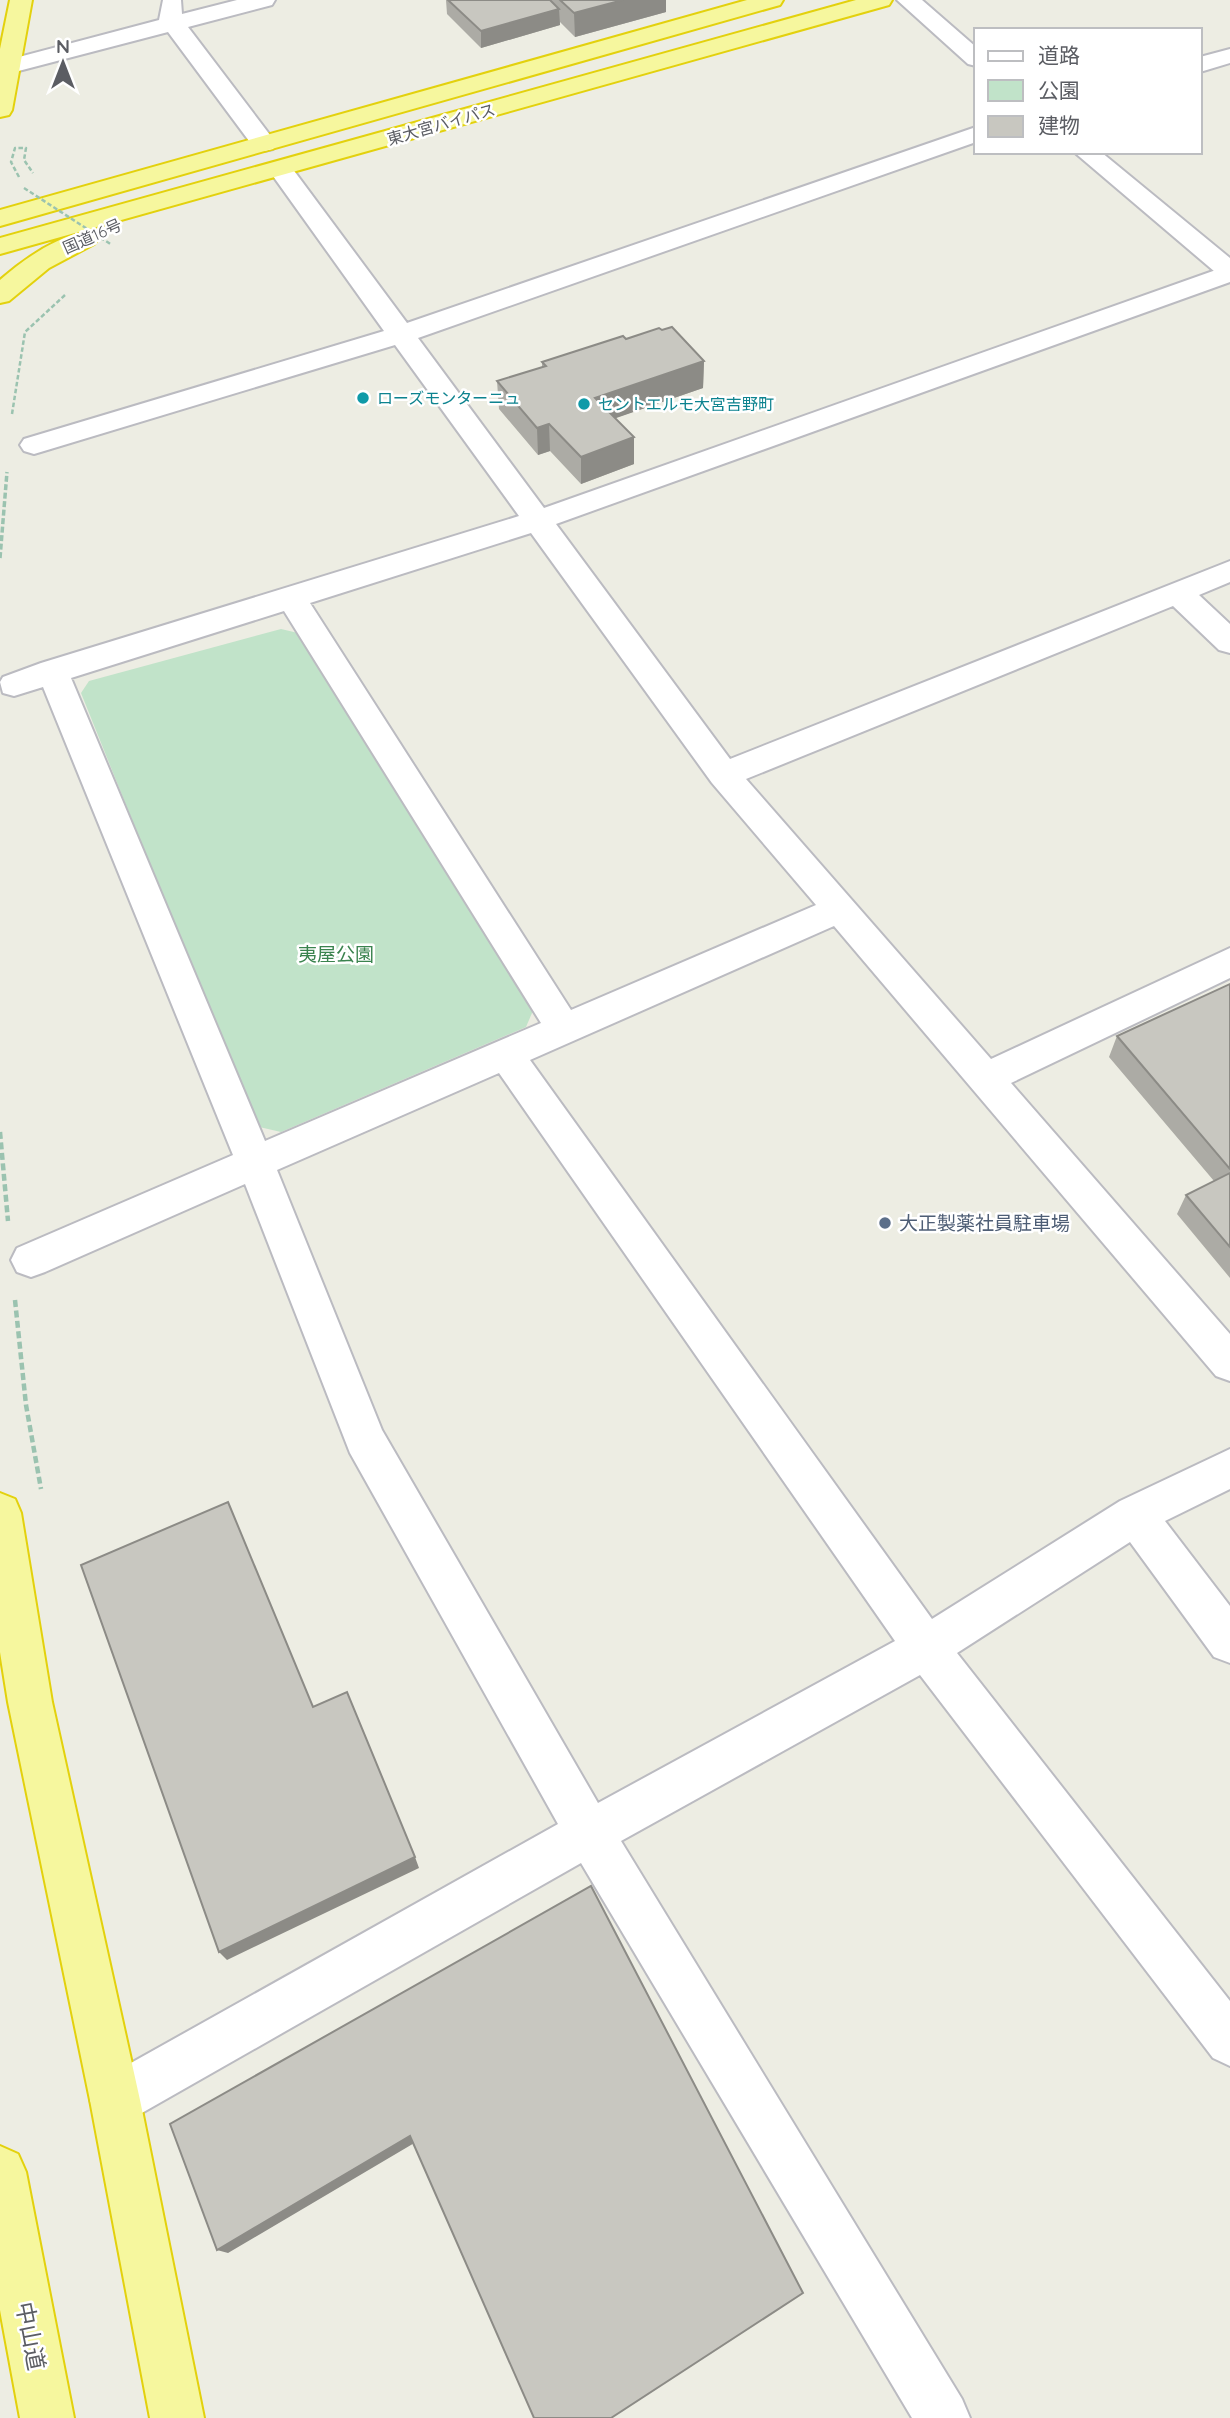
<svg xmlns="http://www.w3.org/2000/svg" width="1230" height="2418" viewBox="0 0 1230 2418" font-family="Quicksand,'Noto Sans JP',sans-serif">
<rect width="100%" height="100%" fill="#edede3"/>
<path fill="#c1e3c9" d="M281,629L298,633L535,1006L526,1027L281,1132L255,1126L81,693L89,681Z"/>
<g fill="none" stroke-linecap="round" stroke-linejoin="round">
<defs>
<path id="minor" d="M163,0H181L182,14L237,0H275L272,5L188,27L273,139L276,144L273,149L264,151L255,149L168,32L7,74L0,72V62L159,20Z
M1230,49V63L1200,72V57Z
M976,127V142L418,338L544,508L1230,265V282L556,524L730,759L1230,561V582L1199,595L1230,624V653L1219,650L1173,606L746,779L991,1059L1230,948V978L1011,1083L1230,1334V1381L1216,1376L834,926L530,1060L932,1619L1120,1501L1230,1449V1489L1165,1521L1230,1606V1663L1214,1657L1130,1542L957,1653L1230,2001V2066L1213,2058L920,1675L621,1841L962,2399L970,2418H912L581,1863L133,2118L115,2125L97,2118L90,2100L97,2082L558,1824L350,1453L245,1184L45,1272L31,1277L17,1272L11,1260L17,1248L233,1155L43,687L14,696L3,693L0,682L3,677L41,663L519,516L395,345L44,451L34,454L24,451L20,445L24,439L384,331L268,169L271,164L280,162L289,164L407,323ZM531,533L712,783L816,905L571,1010L310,603ZM284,611L541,1023L265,1141L71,678ZM499,1073L895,1641L598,1803L382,1430L277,1170Z"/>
<path id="tertiary" d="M897,0H922L976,47V66L968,64Z
M1074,152H1101L1230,258V279L1221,277Z"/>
<path id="trunk" d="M10,0H32L12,110L9,115L0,117V49Z
M747,0H783L780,5L0,226V210Z
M856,0H892L889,5L0,254V238Z
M85,231L94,234L98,239L94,244L49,268L9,301L0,303V280C24,259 53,239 85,231Z
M0,1493L15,1499L21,1513L52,1702L140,2100L204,2418H150L90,2100L8,1702L0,1652Z
M0,2146L18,2154L26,2172L74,2418H20L0,2310Z"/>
</defs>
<use href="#minor" stroke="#bbbbc1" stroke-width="4"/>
<use href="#tertiary" stroke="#bbbbc1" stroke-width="4"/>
<use href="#trunk" stroke="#e3d10d" stroke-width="4"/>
<path stroke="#9bc3b0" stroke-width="2.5" stroke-dasharray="4.5 2.5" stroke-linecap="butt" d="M19,177L11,162L15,148H26L24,160L33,173
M12,414L25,332L65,295"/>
<path stroke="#9bc3b0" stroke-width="3.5" stroke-dasharray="6 2.5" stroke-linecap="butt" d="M0,558L7,472"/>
<path stroke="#9bc3b0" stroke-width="4.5" stroke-dasharray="7 3.5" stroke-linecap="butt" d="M0,1132L8,1221
M15,1300L26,1405L41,1489"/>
<use href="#minor" fill="#fff" fill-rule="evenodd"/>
<use href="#tertiary" fill="#fff" fill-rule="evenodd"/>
<use href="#trunk" fill="#f6f79e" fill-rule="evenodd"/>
<path stroke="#9bc3b0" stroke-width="2.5" stroke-dasharray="4.5 2.5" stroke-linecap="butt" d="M24,188L112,245"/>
</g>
<path fill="#acaba5" d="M446,0H666V12L575,37L560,22V25L481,48L447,14Z
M626,339L704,361L703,388L615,418L634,437V464L581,484L550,451L538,455L499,409L497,381L542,367V362Z
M1230,984V1278L1177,1214L1186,1195L1214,1181L1109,1057L1117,1036Z"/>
<path fill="#8c8b86" d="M623,0H666V12L575,37L574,13Z
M559,9L560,25L481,48V31Z
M704,361L703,388L596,425L595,398Z
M549,424L550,451L538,455L537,428Z
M634,437V464L581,484V457Z
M415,1857L419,1868L227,1960L219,1952Z
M410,2136L416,2142L228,2253L217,2250Z"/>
<path fill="#c8c7c0" stroke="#8c8b86" stroke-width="2" d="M448,0H550L559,9L481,31Z
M560,0H623L574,13Z
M672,327L704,361L595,398L634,437L581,457L549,424L537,428L497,381L546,366L542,362L623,336L626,339L659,328L662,330Z
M1230,984V1169L1117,1036Z
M1230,1173V1247L1186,1195Z
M228,1502L313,1707L347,1692L415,1857L219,1952L81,1565Z
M591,1886L803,2293L611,2418H534L410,2136L217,2250L170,2124Z"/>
<g fill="#0f9aa8" stroke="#fff" stroke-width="2.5">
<circle cx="363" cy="398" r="7"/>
<circle cx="584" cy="404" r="7"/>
</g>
<circle fill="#5c6f8a" stroke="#fff" stroke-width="2.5" cx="885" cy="1223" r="7"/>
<g text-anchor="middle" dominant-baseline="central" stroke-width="5" stroke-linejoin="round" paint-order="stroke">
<g font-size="16" fill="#5b5d63" stroke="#fff">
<text transform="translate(441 124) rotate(-16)">東大宮バイパス</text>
<text transform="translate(92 236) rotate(-24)">国道16号</text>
</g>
<g font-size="16" fill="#0d838f" stroke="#fff" text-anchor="start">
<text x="377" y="398">ローズモンターニュ</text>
<text x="598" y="404">セントエルモ大宮吉野町</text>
</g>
<g font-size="19" fill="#3a834e" stroke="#fff">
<text x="336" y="954">夷屋公園</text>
</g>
<g font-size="19" fill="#4e5e75" stroke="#fff" text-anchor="start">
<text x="899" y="1223">大正製薬社員駐車場</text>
</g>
<g font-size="23" fill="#5b5d63" stroke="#fff">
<text transform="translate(31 2336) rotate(79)">中山道</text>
</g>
</g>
<rect x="974" y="28" width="228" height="126" fill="#ffffff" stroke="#bdbec1" stroke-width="2"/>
<rect x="988" y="51" width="35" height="10" fill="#ffffff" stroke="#bdbec1" stroke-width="2"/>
<text x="1038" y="63" font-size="21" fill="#5b5d63">道路</text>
<rect x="988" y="80" width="35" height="21" fill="#c1e3c9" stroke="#bdbec1" stroke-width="2"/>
<text x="1038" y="98" font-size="21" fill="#5b5d63">公園</text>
<rect x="988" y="116" width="35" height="21" fill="#c8c7c0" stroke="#bdbec1" stroke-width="2"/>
<text x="1038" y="133" font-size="21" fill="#5b5d63">建物</text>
<g transform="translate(63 63)" stroke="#ffffff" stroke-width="5" paint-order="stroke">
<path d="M0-5L12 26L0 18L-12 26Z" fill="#5b5d63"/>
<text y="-10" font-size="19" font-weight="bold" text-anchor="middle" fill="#5b5d63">N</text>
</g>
</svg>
